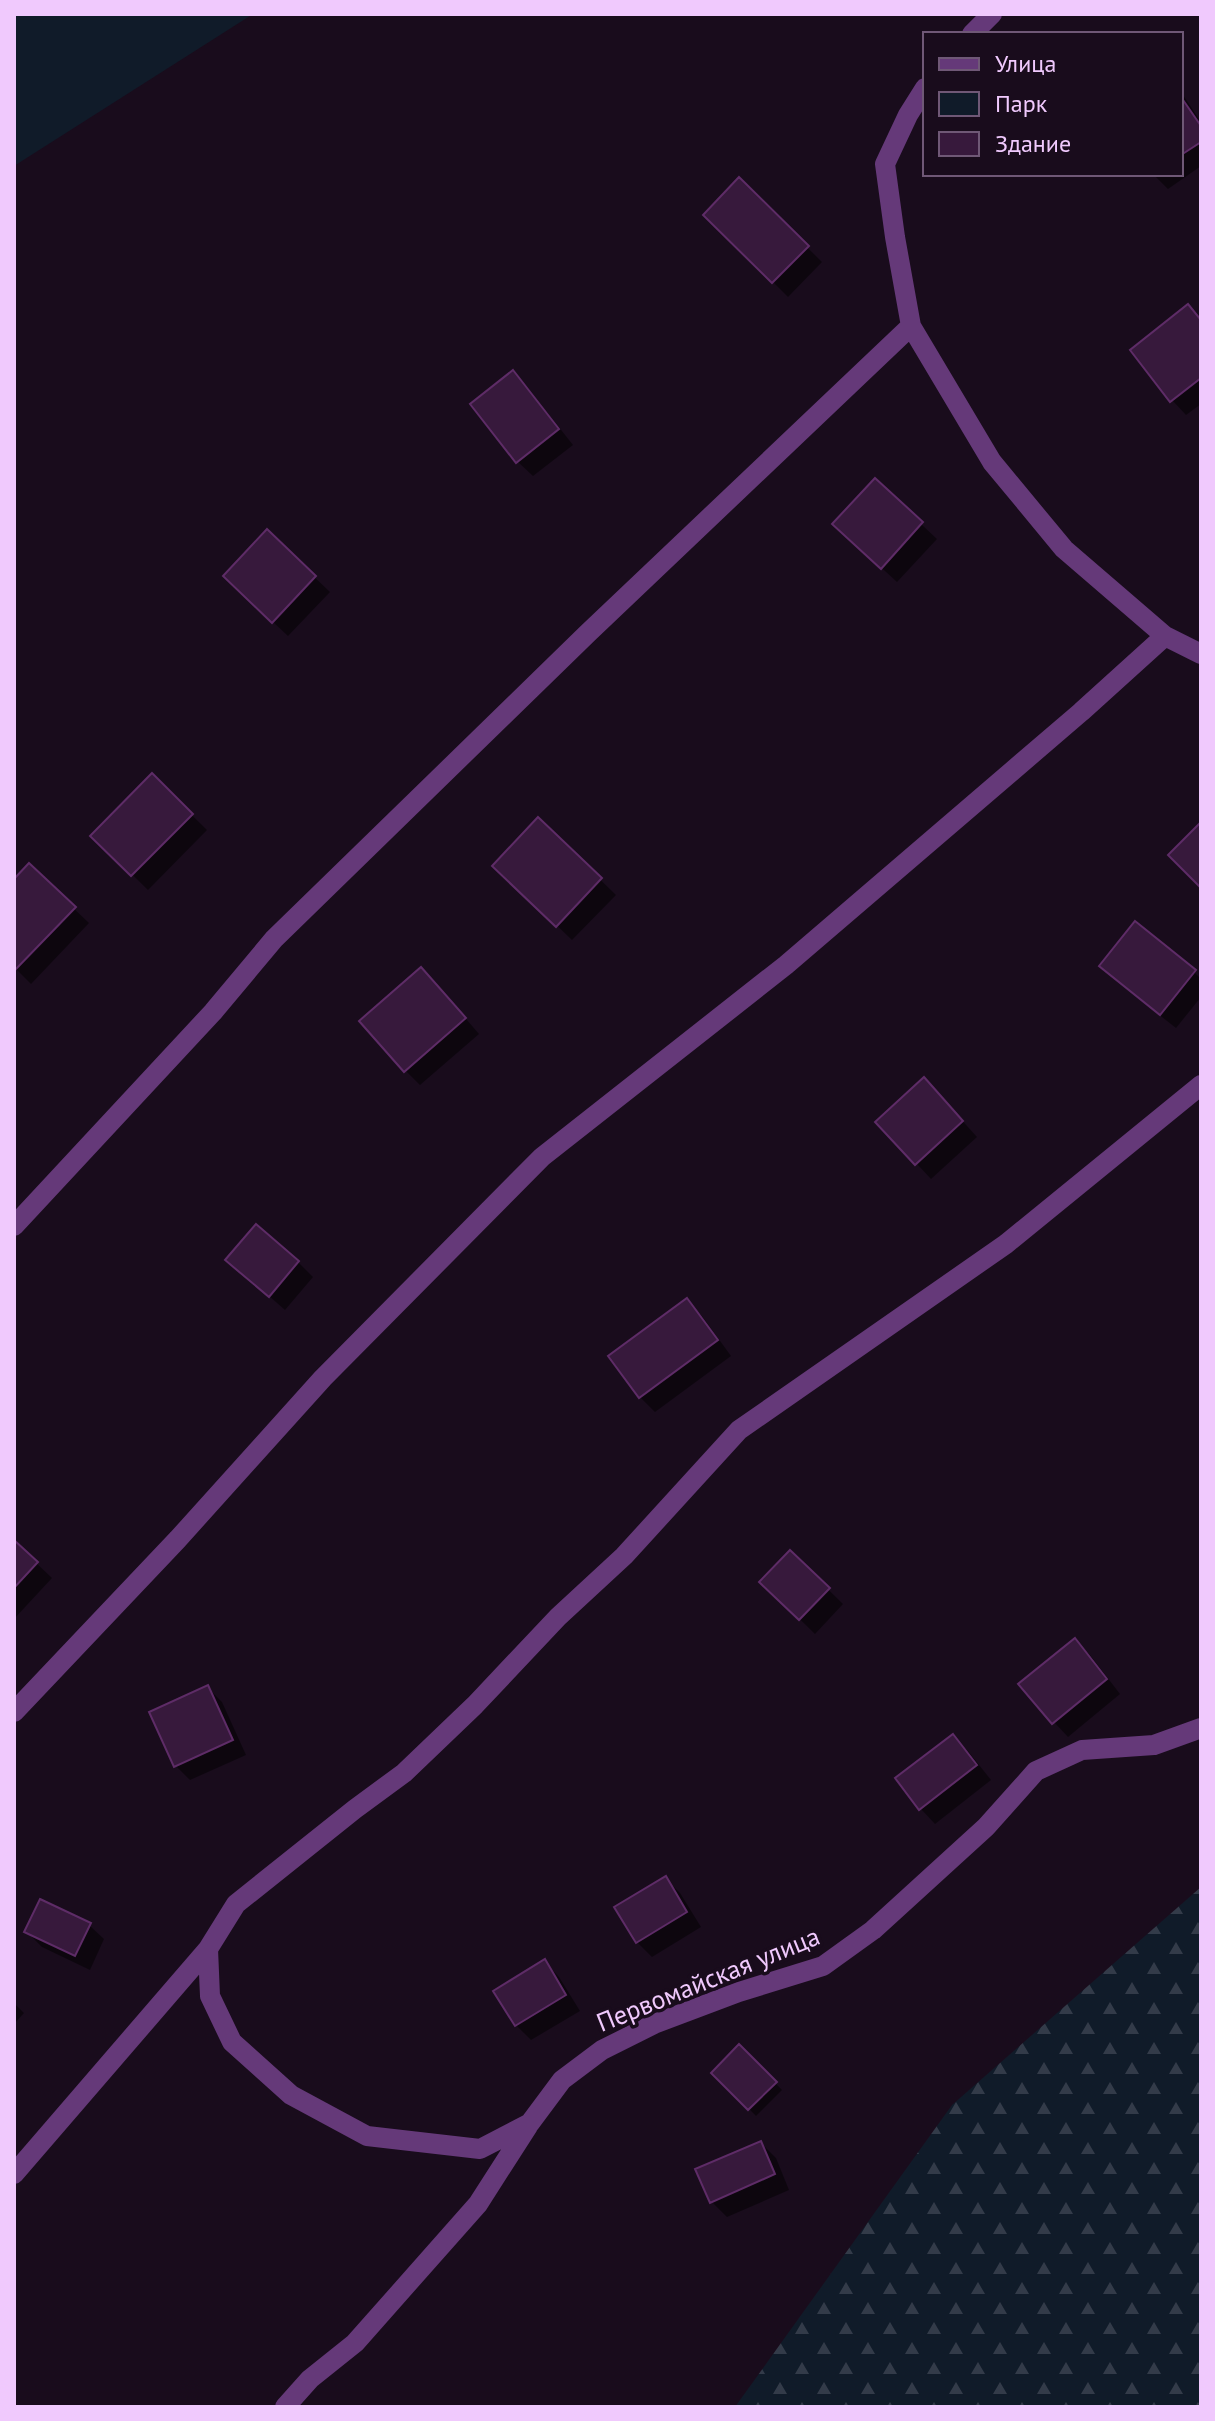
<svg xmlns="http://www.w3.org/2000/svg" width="1215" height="2421" viewBox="0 0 1215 2421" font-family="'PT Sans',sans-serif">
<defs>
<pattern id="forest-firs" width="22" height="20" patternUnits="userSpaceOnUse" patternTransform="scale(2)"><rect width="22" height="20" fill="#101b29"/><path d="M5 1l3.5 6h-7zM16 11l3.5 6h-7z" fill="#333b49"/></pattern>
</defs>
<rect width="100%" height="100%" fill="#190c1c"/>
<path fill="#101b29" d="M14,14H253L14,166Z"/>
<path fill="url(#forest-firs)" d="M1201,1887V2407H735L952,2105Z"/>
<path fill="#0007" d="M1181,92L1201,122V166L1168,189L1153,174H1181Z
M739,180L822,262L788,297L705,214Z
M1188,307L1201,320V404L1186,415L1172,400Z
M513,373L528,388L573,445L533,476L518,462Z
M875,481L937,539L897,582L850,539Z
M267,532L330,592L288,636L240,591Z
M152,776L207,830L148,890L93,836Z
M539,820L616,895L572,940L495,866Z
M29,866L89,923L31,984L14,967V882Z
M1101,966L1194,972L1201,979V997L1176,1028L1116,981Z
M436,984L479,1034L420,1085L405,1070Z
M939,1095L977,1137L931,1179L878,1122Z
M228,1260L298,1262L313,1277L285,1310Z
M687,1301L702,1316L731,1356L655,1412L640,1397Z
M14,1542L52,1578L14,1619Z
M790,1552L843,1604L815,1634L762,1582Z
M1075,1641L1090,1655L1120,1694L1068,1737L1054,1722Z
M207,1687L222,1702L246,1755L190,1780L175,1765Z
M953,1736L968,1751L991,1780L935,1824L921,1809Z
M665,1878L680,1893L701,1927L652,1957L637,1942Z
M89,1925L104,1939L90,1970L42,1947L27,1932Z
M545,1962L559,1977L580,2011L531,2040L516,2025L496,1991Z
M14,2003L24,2013L14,2024Z
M740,2047L782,2090L756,2116L714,2073Z
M761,2143L776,2158L789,2190L727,2217L712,2202L698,2170Z"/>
<path fill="#37193c" stroke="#5e2c67" stroke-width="2" d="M1181,97L1201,126V142L1181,155Z
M739,177L809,246L772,283L703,215Z
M1188,304L1201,320V378L1170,402L1130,350Z
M513,370L559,429L516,463L470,404Z
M875,478L923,522L881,569L832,524Z
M267,529L316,576L272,623L223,576Z
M152,773L193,814L131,876L90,836Z
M538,817L602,878L556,927L492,866Z
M1201,822V888L1168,855Z
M29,863L76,907L15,970L14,879Z
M1135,921L1196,970L1160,1015L1099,966Z
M421,967L466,1018L404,1072L359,1021Z
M924,1077L963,1121L915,1165L875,1122Z
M256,1224L299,1261L269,1297L225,1260Z
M687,1298L718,1340L639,1398L608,1356Z
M14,1540L38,1562L14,1588Z
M790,1550L830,1588L799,1620L759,1582Z
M1075,1638L1107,1679L1052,1724L1018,1684Z
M208,1685L233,1740L174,1767L149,1712Z
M953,1734L977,1765L919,1810L895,1778Z
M666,1876L687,1912L636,1943L614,1907Z
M40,1899L91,1923L75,1956L24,1932Z
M545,1959L566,1995L515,2026L493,1991Z
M739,2044L777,2082L748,2110L711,2073Z
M761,2141L775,2174L710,2203L695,2169Z"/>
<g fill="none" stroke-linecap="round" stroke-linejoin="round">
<path stroke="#653979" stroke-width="20" d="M972,34L992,14
M925,88L908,115L885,164L895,237L911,326L992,462L1064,549L1165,636L1201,654
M14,1226L213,1012L274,939L588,633L911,326
M14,1712L178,1539L323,1378L542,1157L786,965L1081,712L1165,636
M208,1949L210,1996L232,2042L291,2095L367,2136L480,2149L530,2123L562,2080L602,2050L654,2024L739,1992L823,1966L873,1930L986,1827L1036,1771L1082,1750L1154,1745L1201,1728
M14,2174L208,1949L236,1904L355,1809L404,1773L475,1705L558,1617L624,1556L739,1430L1006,1244L1201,1085
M285,2407L310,2379L355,2343L478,2204L528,2126"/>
</g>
<g text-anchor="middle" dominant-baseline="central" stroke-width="7" stroke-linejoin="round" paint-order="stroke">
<g font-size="26" fill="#f0c9fd" stroke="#190c1c">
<text transform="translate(708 1979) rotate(-22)">Первомайская улица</text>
</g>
</g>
<rect width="1215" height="2421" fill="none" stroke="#f0c9fd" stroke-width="32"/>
<rect x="923" y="32" width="260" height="144" fill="#190c1c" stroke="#6f5876" stroke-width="2"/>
<rect x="939" y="58" width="40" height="12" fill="#653979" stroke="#6f5876" stroke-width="2"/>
<text x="995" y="72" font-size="24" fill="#f0c9fd">Улица</text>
<rect x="939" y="92" width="40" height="24" fill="#101b29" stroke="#6f5876" stroke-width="2"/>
<text x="995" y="112" font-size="24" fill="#f0c9fd">Парк</text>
<rect x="939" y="132" width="40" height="24" fill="#37193c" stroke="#6f5876" stroke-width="2"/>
<text x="995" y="152" font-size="24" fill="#f0c9fd">Здание</text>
</svg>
